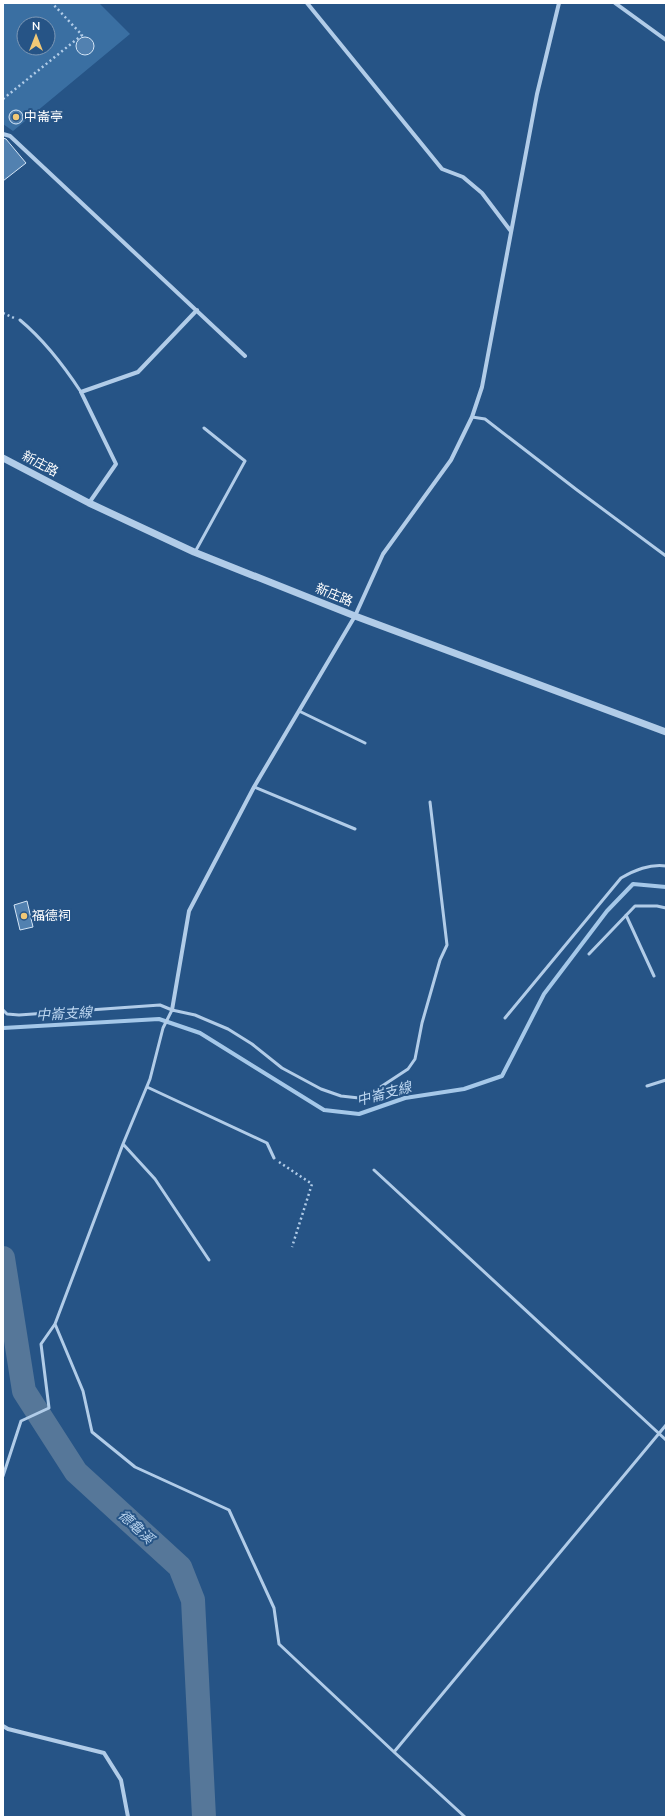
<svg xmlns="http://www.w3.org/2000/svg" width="669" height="1820" viewBox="0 0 669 1820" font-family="'Nunito Sans','Noto Sans TC',sans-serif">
<rect width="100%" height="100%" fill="#265486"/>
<path fill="#3a6fa2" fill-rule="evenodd" d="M3,3H99L130,34L13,131L3,124ZM24,24H48V48H24Z"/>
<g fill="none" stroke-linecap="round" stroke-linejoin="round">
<path stroke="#a5c8e9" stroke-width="4" d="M3,1028L159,1019L200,1033L324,1110L359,1114L405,1098L464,1089L502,1076L544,994L607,911L633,884L666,887"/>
<path stroke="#567799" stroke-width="24" d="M3,1258L24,1391L76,1472L180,1567L193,1600L204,1817"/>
</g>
<path fill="#5281b0" stroke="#d4e5f6" d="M76 46a9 9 0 1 1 18 0a9 9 0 1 1-18 0Z
M9 117a7 7 0 1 1 14 0a7 7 0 1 1-14 0Z
M3,138L6,139L26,163L3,181Z
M27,901L33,927L20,930L14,905Z"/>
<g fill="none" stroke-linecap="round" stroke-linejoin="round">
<path stroke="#b1cce8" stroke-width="2.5" stroke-dasharray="2 3" stroke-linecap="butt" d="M3,99L82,35L52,3
M3,313L14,318
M279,1162L312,1184L292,1247"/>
<path stroke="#b1cce8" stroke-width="3" d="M20,320C44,340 64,366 81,392
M472,417L485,419L577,490L666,556
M195,552L245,461L204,428
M299,711L365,743
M254,787L355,829
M626,915L654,976
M589,954L635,906H657L666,908
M3,1010L7,1014L19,1015L160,1005L172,1010L195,1015L228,1029L252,1044L282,1068L321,1089L341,1096L359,1098L376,1090L408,1069L415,1059L422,1023L440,960L447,945L430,802
M505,1018L621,878C635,870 649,864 666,866
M647,1086L666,1080
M147,1087L267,1143L274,1158
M123,1144L155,1179L209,1260
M374,1170L666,1440
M55,1324L83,1391L92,1432L135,1467L229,1510L274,1608L279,1644L394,1752L465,1817
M3,1476L21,1421L49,1408L41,1344L55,1324L123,1144L150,1079L163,1028L172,1010
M394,1752L666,1425"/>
<path stroke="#b1cce8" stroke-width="4" d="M307,3L442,169L463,177L482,193L510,230
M615,3L666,40
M3,134L10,136L245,356
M89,503L116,464L81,392L138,372L197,310
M172,1010L189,911L254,787L355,616L383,554L451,460L472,417L482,387L537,94L559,3
M3,1726L8,1729L104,1753L121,1780L128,1817"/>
<path stroke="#b1cce8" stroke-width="7" d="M3,458L89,503L194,552L355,616L666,732"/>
</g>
<g fill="#f1c876" stroke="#265486" stroke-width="1.5">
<circle cx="16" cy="117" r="4"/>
<circle cx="24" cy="916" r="4"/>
</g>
<g text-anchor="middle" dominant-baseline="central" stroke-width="4" stroke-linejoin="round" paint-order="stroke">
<g font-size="13" fill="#fff" stroke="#265486" text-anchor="start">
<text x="24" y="117">中崙亭</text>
<text x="32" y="916">福德祠</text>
</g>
<g font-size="13" fill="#fff" stroke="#265486">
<text transform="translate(40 464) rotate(28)">新庄路</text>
<text transform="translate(334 595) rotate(22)">新庄路</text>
</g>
<g font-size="14" font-style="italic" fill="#bcd6f0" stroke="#265486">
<text transform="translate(64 1014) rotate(-3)">中崙支線</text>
<text transform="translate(384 1094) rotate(-15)">中崙支線</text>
<text transform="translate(136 1527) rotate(43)">德龜溪</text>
</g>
</g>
<rect width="669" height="1820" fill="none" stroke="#ffffff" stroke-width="8"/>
<g transform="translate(36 36)"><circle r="19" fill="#265486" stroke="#7d98b6"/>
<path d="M0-3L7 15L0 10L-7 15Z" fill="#f1c876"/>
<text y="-6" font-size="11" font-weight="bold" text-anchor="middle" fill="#ffffff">N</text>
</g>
</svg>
